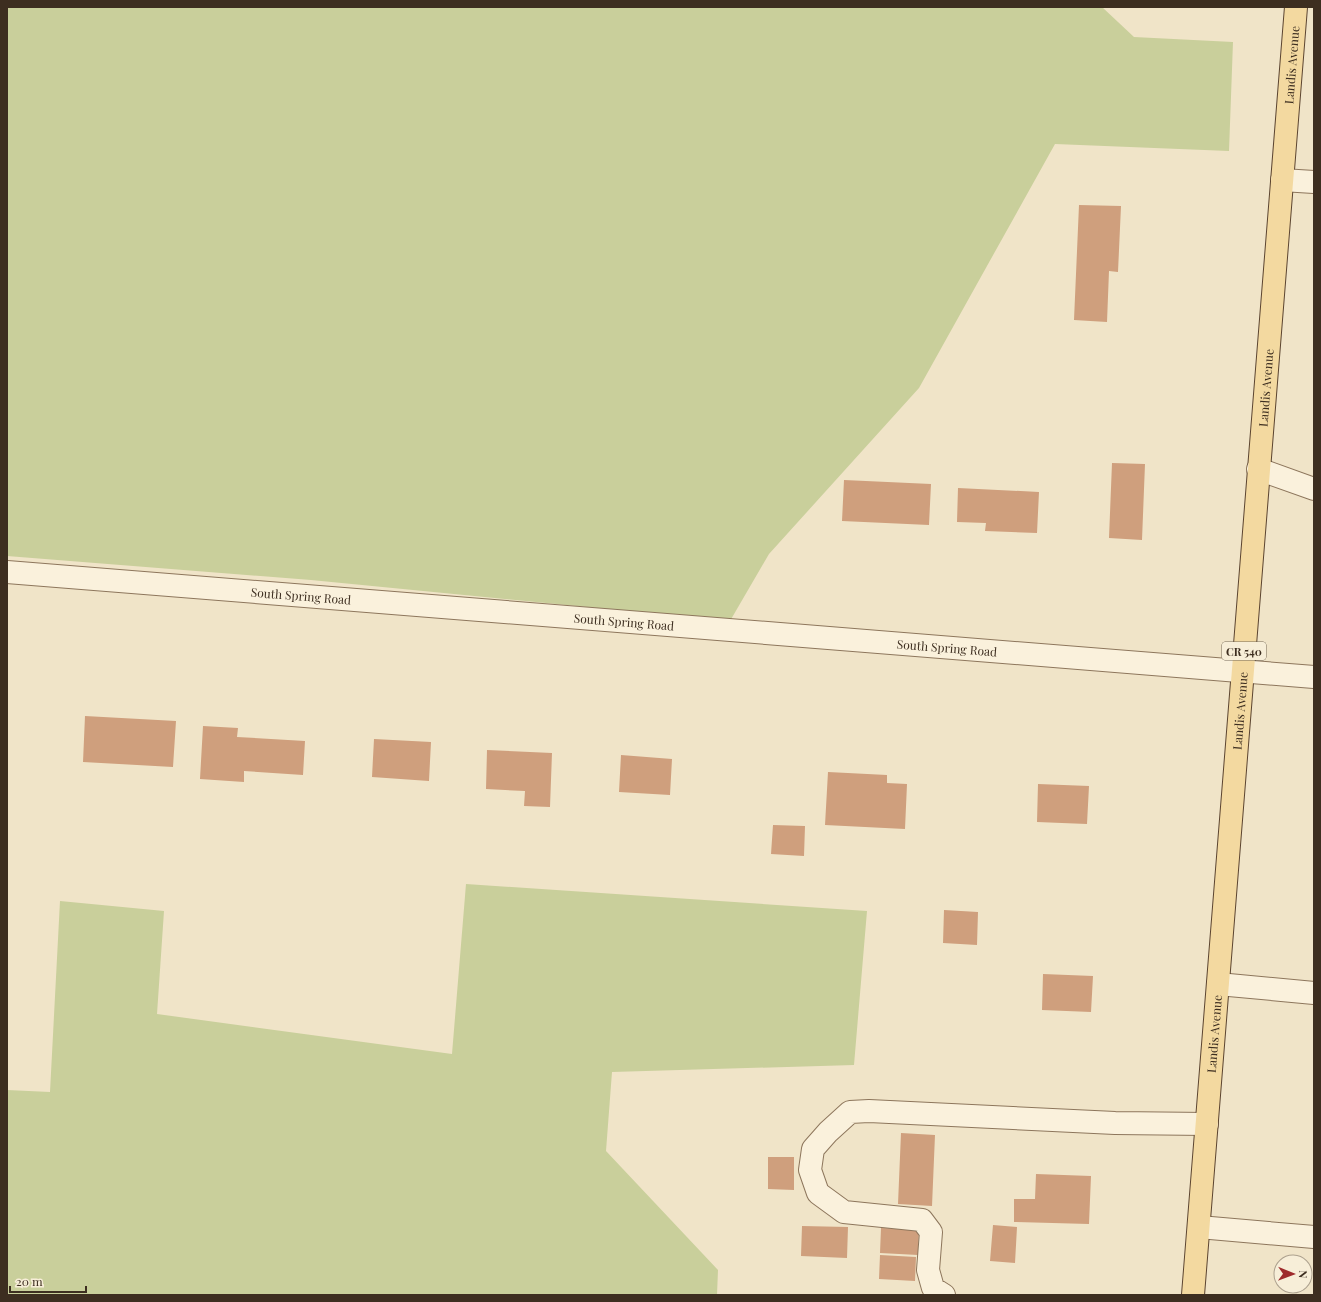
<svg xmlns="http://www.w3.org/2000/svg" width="1321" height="1302" viewBox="0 0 1321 1302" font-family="'Playfair Display',serif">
<rect width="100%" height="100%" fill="#f0e4c8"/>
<path fill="#c9cf9b" d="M7,7H1102L1134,37L1233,42L1229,151L1055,144L919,388L769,554L730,621L311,580L7,556Z
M466,884L867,911L854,1065L612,1072L606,1151L718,1270L717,1295H7V1090L50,1092L60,901L164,911L157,1014L452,1054Z"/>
<path fill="#cf9f7d" d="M1079,205L1121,206L1118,272L1109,271L1107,322L1074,320Z
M1112,463L1145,464L1142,540L1109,538Z
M844,480L931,484L929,525L842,521Z
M958,488L1039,492L1037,533L985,531L986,523L957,522Z
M85,716L176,721L173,767L83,762Z
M203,726L238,728L237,737L305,741L303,775L244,771V782L200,779Z
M374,739L431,742L429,781L372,777Z
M487,750L552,753L550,807L524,806L525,791L486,789Z
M621,755L672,759L670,795L619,792Z
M828,772L887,775V783L907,784L905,829L825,825Z
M1038,784L1089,786L1087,824L1037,822Z
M773,825L805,826L804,856L771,854Z
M944,910L978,912L977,945L943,943Z
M1043,974L1093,976L1091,1012L1042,1010Z
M901,1133L935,1135L932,1206L898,1204Z
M768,1157H794V1190L768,1189Z
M1036,1174L1091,1176L1089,1224L1014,1222V1199H1035Z
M993,1225L1017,1227L1015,1263L990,1261Z
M802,1226L848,1227L847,1258L801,1256Z
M881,1228L919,1229L918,1255L880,1253Z
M880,1255L916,1257L915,1281L879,1279Z"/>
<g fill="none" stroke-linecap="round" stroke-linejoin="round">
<defs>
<g id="minor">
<path d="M1282,180L1314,182"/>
<path d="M1258,469L1314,489"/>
<path id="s1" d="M7,572L1314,677"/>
<path d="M1218,984L1314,993"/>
<path d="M1199,1227L1314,1237"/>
<path d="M944,1295L933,1288L928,1270L931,1232L922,1220L844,1212L818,1193L810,1170L813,1149L828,1132L850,1112L869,1111L1115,1123L1207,1124"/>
</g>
<g id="major">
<path id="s2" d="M1193,1295L1296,7"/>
</g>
</defs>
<use href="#minor" stroke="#8d765c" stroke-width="24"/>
<use href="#major" stroke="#5b4430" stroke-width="24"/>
<use href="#minor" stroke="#faf1dc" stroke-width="22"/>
<use href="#major" stroke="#f3d9a0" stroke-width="22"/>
</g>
<g text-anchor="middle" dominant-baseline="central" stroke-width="3" stroke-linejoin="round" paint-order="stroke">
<rect fill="#f7eed8" stroke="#756857" stroke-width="1" x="1222" y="642" width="44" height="18" rx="3"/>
<g font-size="11" font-weight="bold" fill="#3d2e20">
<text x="1244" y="651">CR 540</text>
</g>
<g font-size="12" fill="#3d2e20" stroke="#f7eed8">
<text stroke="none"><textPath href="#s2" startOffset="1234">Landis Avenue</textPath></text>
<text stroke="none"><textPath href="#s2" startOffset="910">Landis Avenue</textPath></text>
<text stroke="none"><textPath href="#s1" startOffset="295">South Spring Road</textPath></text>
<text stroke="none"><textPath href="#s1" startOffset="619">South Spring Road</textPath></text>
<text stroke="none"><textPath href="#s1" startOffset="943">South Spring Road</textPath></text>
<text stroke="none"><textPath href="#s2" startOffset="586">Landis Avenue</textPath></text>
<text stroke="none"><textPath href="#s2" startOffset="262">Landis Avenue</textPath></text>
</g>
</g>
<rect width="1321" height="1302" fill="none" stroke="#3d2e20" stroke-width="16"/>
<g transform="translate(1293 1274) rotate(91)"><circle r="19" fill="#f7eed8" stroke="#ada18e"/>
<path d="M0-3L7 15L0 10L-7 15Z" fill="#9e2a2b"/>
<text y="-6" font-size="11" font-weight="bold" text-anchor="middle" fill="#3d2e20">N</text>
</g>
<path d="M10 1286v6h76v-6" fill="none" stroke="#3d2e20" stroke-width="2"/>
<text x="16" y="1286" font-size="12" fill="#3d2e20" stroke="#f7eed8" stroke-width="3" paint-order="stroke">20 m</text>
</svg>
